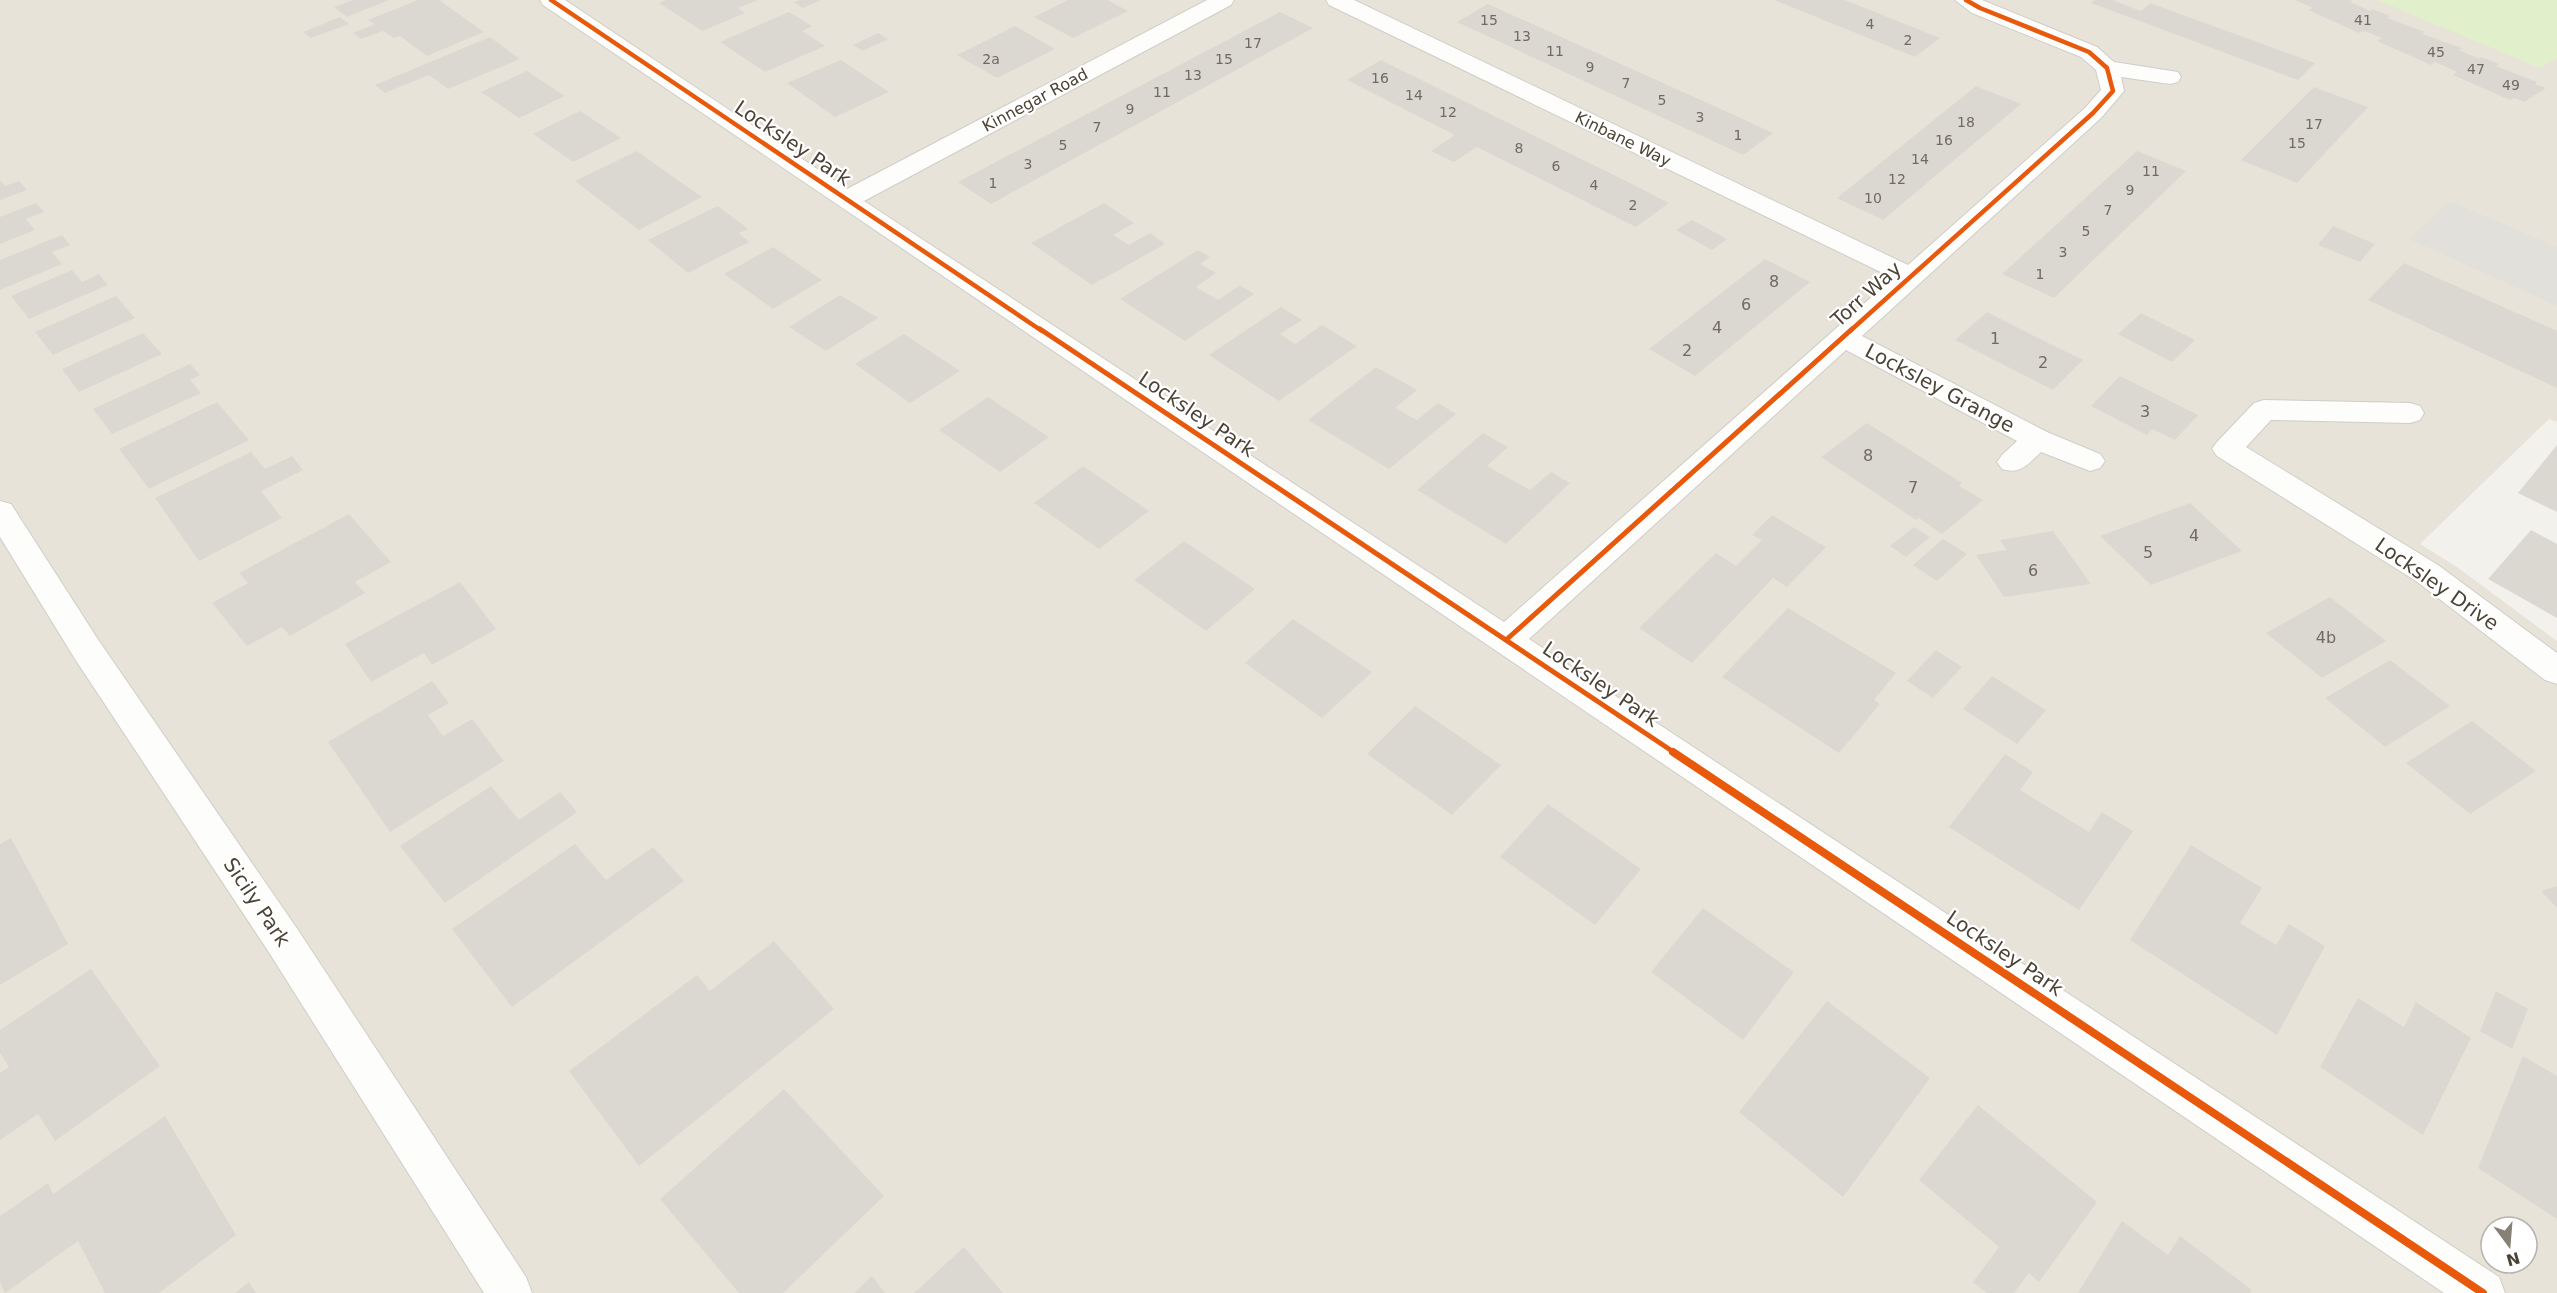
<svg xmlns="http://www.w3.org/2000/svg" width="2557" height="1293" viewBox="0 0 2557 1293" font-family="'DejaVu Sans',sans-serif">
<rect width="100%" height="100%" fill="#f3f1ec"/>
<path fill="#e8e3d9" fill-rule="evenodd" d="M0,0H2557V422L2549,419L2420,544L2457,567L2557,641V1293H0ZM2491,1227H2527V1263H2491Z"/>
<path fill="#e1efca" d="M2377,0H2557V58L2540,68Z"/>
<path fill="#e2e0db" d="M2450,201L2557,247V306L2409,239Z"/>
<path fill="#dbd8d2" d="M353,0H389L347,17L334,7Z
M418,0H439L484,32L427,56L400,36L394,38L383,31L361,39L353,33L375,24L368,20Z
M666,0H758L738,8L745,13L702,31L659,3Z
M800,0H821L803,8L794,2Z
M1068,0H1107L1128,11L1073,38L1034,17Z
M1774,0H1845L1940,38L1915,57Z
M2095,0H2112L2141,11L2150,3L2315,63L2298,80L2091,3Z
M2295,0H2351L2353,1L2350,2L2370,11L2373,9L2390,16L2387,18L2425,32L2422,34L2462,48L2459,50L2479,59L2481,57L2499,64L2496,66L2537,82L2535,84L2546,88L2524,102L2515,98L2510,100L2453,75L2457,72L2435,62L2431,65L2377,41L2382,38L2364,31L2359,33L2308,10L2313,8Z
M1488,4L1734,115L1773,133L1743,155L1457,22Z
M789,12L812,26L802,31L825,46L765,72L720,42Z
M1280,12L1313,28L991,204L958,182Z
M340,17L349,24L311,38L303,32Z
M1015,26L1055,49L997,78L957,55Z
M878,33L888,39L863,51L853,45Z
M490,37L520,59L448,89L429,75L385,93L375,85Z
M841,60L889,92L835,117L787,83Z
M1381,60L1630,183L1669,203L1636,227L1477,147L1454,162L1431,151L1455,135L1347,80Z
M527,71L565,96L519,118L481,92Z
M1976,86L2021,104L1883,220L1837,198Z
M2314,87L2368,107L2297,183L2241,160Z
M580,111L621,138L573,162L533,134Z
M637,151L669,174L702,197L639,230L575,181Z
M2137,151L2186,171L2054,298L2002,274Z
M0,180L5,186L19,181L27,190L0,200Z
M36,203L44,212L26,219L35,230L0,244V217Z
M1104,203L1134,223L1113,235L1129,245L1150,233L1165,244L1092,285L1031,243Z
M718,206L748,229L739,233L749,242L688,273L648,240Z
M1692,220L1727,239L1712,250L1676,230Z
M2333,226L2375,244L2360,262L2318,245Z
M62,235L70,245L52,252L62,264L0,290V260Z
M773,247L822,280L773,309L724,274Z
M1198,250L1210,257L1200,264L1216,273L1196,287L1218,300L1240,285L1254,294L1185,341L1120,299Z
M1765,259L1810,282L1695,376L1649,349Z
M2404,263L2557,331V388L2368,300Z
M72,270L82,282L99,274L108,285L29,319L11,296Z
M840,295L878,318L826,351L789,327Z
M116,296L135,318L53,355L35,332Z
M1281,307L1302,320L1280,334L1295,344L1322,325L1357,346L1279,401L1209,355Z
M1987,312L2034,336L2083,360L2053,390L1955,340Z
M2141,313L2195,340L2172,362L2118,334Z
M143,333L162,354L79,392L62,369Z
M904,334L960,371L910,403L855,364Z
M190,364L200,375L190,380L201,393L112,434L93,409Z
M1376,367L1417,390L1395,408L1417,420L1438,403L1456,414L1389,469L1308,420Z
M2120,376L2198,415L2175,440L2152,429L2147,435L2091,406Z
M988,397L1049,437L1000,472L939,430Z
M217,402L249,440L149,489L119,449Z
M1867,423L1962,483L1959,486L1983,500L1942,534L1919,518L1916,520L1821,457Z
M1483,433L1508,447L1487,466L1530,490L1551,472L1570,483L1506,544L1417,490Z
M2557,445V512L2518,493Z
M251,452L265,469L292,456L303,470L261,491L282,518L199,561L155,498Z
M1083,466L1149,511L1099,549L1034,503Z
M2190,503L2242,551L2151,585L2100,536Z
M349,514L391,562L355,582L365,593L290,636L282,627L247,646L212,603L248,583L239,573Z
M1772,515L1826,547L1787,587L1773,578L1692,663L1639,628L1716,553L1736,566L1762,540L1752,535Z
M1914,527L1930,537L1906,557L1890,546Z
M2531,530L2557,544V618L2488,579Z
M2053,531L2091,584L2004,597L1976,555L2007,550L2000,540Z
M1943,539L1967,554L1937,581L1913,565Z
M1184,541L1255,589L1206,631L1134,580Z
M460,582L496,629L432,665L424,653L371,682L345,644Z
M2330,597L2386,641L2322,678L2266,633Z
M1788,608L1896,673L1874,700L1880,704L1839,753L1722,677Z
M1293,619L1372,672L1322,718L1245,663Z
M1936,650L1962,667L1933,698L1907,681Z
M2390,660L2450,706L2385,747L2325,698Z
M1992,676L2046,710L2017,744L1963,709Z
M432,681L449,703L428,715L443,736L472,719L504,761L390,832L328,742Z
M1415,706L1501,765L1452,815L1367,754Z
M2472,721L2536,771L2470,814L2406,763Z
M2005,754L2033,772L2020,790L2089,832L2102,812L2133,831L2079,910L1949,827Z
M491,786L519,820L560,792L577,812L445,903L400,846Z
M1548,804L1641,869L1595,925L1500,857Z
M11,838L68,944L0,985V844Z
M575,844L606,880L653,847L684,881L512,1007L452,929Z
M2191,845L2262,888L2240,923L2276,945L2289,924L2325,946L2277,1035L2130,940Z
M2557,886V908L2541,891Z
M1703,908L1794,972L1743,1040L1651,972Z
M774,941L834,1009L639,1166L569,1071L697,975L710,991Z
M91,969L160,1066L55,1141L38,1114L0,1140V1073L9,1067L0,1053V1030Z
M2496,991L2528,1009L2512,1049L2480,1031Z
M2358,998L2404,1027L2416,1002L2471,1038L2423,1135L2320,1067Z
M1827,1001L1930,1078L1843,1197L1739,1112Z
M2523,1056L2557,1076V1219L2478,1168Z
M784,1089L884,1196L783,1293H739L660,1199Z
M1978,1105L2097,1202L2039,1282L2029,1273L2014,1293H1987L1973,1282L1999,1247L1919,1180Z
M165,1116L236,1235L159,1293H105L78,1241L5,1293L0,1282V1216L48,1183L53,1194Z
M2122,1221L2168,1255L2180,1236L2252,1290L2250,1293H2078Z
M964,1247L1003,1293H914Z
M872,1276L885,1293H854Z
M249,1282L256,1293H235Z"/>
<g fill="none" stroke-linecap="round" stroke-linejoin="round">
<defs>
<path id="minor" d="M540,0H565L847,189L1207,0H1234L1231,5L864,201L1504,622L1893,278L1329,5L1326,0H1354L1908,265L2085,108L2101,90L2096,70L2081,57L1972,13L1955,0H1982L2097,47L2114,62L2178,72L2181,77L2178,82L2170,84L2121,77L2124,91L2101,118L1862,336L2047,432L2100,454L2105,461L2100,468L2090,471L2041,452C2028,464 2020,475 2002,469L1997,462L2002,455L2017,441L1846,350L1529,639L2499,1277L2505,1293H2444L543,5Z
M2264,400L2410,403L2420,406L2424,413L2420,420L2410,423L2271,420L2246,447L2438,565L2557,653V684L2545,680L2416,581L2217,456L2212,449L2217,442L2254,403Z
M0,501L11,504L99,641L298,930L526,1277L532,1293H484L270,954L75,659L0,537Z"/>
</defs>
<use href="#minor" stroke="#d0cdc8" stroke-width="2"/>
<use href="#minor" fill="#fdfdfc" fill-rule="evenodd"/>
<defs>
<path id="cycleway-far2" d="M551,0L1042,331
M1850,331L2093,113L2113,91L2107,68L2089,52L1980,8L1966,0"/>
<path id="cycleway-far1" d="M1040,329L1675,753
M1506,640L1852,329"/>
<path id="cycleway" d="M1673,752L2483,1293"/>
</defs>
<use href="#cycleway-far2" stroke="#fff" stroke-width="8"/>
<use href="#cycleway-far1" stroke="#fff" stroke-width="9"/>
<use href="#cycleway" stroke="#fff" stroke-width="11"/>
<use href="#cycleway-far2" stroke="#e8590c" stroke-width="4.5"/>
<use href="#cycleway-far1" stroke="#e8590c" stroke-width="5"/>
<use href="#cycleway" stroke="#e8590c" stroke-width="8"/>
</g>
<g text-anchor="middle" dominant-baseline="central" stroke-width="4.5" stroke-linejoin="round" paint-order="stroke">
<g font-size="14" fill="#706a5f">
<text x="1489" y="20">15</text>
<text x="2363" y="20">41</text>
<text x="1870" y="24">4</text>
<text x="1522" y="36">13</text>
<text x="1908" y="40">2</text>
<text x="1253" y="43">17</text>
<text x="1555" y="51">11</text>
<text x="2436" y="52">45</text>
<text x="991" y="59">2a</text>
<text x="1224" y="59">15</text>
<text x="1590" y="67">9</text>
<text x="2476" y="69">47</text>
<text x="1193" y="75">13</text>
<text x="1380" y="78">16</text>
<text x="1626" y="83">7</text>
<text x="2511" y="85">49</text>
<text x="1162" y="92">11</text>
<text x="1414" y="95">14</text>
<text x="1662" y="100">5</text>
<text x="1130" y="109">9</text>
<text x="1448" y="112">12</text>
<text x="1700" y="117">3</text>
<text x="1966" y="122">18</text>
<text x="2314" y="124">17</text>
<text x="1097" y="127">7</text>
<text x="1738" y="135">1</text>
<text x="1944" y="140">16</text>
<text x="2297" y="143">15</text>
<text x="1063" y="145">5</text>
<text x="1519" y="148">8</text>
<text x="1920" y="159">14</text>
<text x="1028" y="164">3</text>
<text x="1556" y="166">6</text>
<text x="2151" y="171">11</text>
<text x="1897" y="179">12</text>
<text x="993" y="183">1</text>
<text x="1594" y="185">4</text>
<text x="2130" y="190">9</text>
<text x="1873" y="198">10</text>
<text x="1633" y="205">2</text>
<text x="2108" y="210">7</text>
<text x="2086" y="231">5</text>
<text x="2063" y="252">3</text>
<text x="2040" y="274">1</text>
</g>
<g font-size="16" fill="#4b4336" stroke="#fff">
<text transform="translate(1035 100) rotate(-28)">Kinnegar Road</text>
<text transform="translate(1623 139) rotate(26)">Kinbane Way</text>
</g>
<g font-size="16" fill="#706a5f">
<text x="1774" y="281">8</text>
<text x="1746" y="304">6</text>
<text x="1717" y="327">4</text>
<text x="1995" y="338">1</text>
<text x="1687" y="350">2</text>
<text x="2043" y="362">2</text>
<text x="2145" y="411">3</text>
<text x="1868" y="455">8</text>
<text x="1913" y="487">7</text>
<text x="2194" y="535">4</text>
<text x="2148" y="552">5</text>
<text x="2033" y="570">6</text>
<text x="2326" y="637">4b</text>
</g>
<g font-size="20" fill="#4b4336" stroke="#fff">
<text transform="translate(793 143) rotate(34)">Locksley Park</text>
<text transform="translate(1866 294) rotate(-42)">Torr Way</text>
<text transform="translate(1940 388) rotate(28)">Locksley Grange</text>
<text transform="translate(1197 414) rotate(34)">Locksley Park</text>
<text transform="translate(2437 584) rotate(35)">Locksley Drive</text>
<text transform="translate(1601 684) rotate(34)">Locksley Park</text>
<text transform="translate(257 902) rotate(56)">Sicily Park</text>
<text transform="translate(2005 953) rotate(34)">Locksley Park</text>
</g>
</g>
<g transform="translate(2509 1245) rotate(164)"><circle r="28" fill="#ffffff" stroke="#b7b4af" stroke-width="1.5"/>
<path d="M0-4.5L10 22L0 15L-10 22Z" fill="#868076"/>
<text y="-9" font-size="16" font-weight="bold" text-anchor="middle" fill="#4b4336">N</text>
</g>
</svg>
